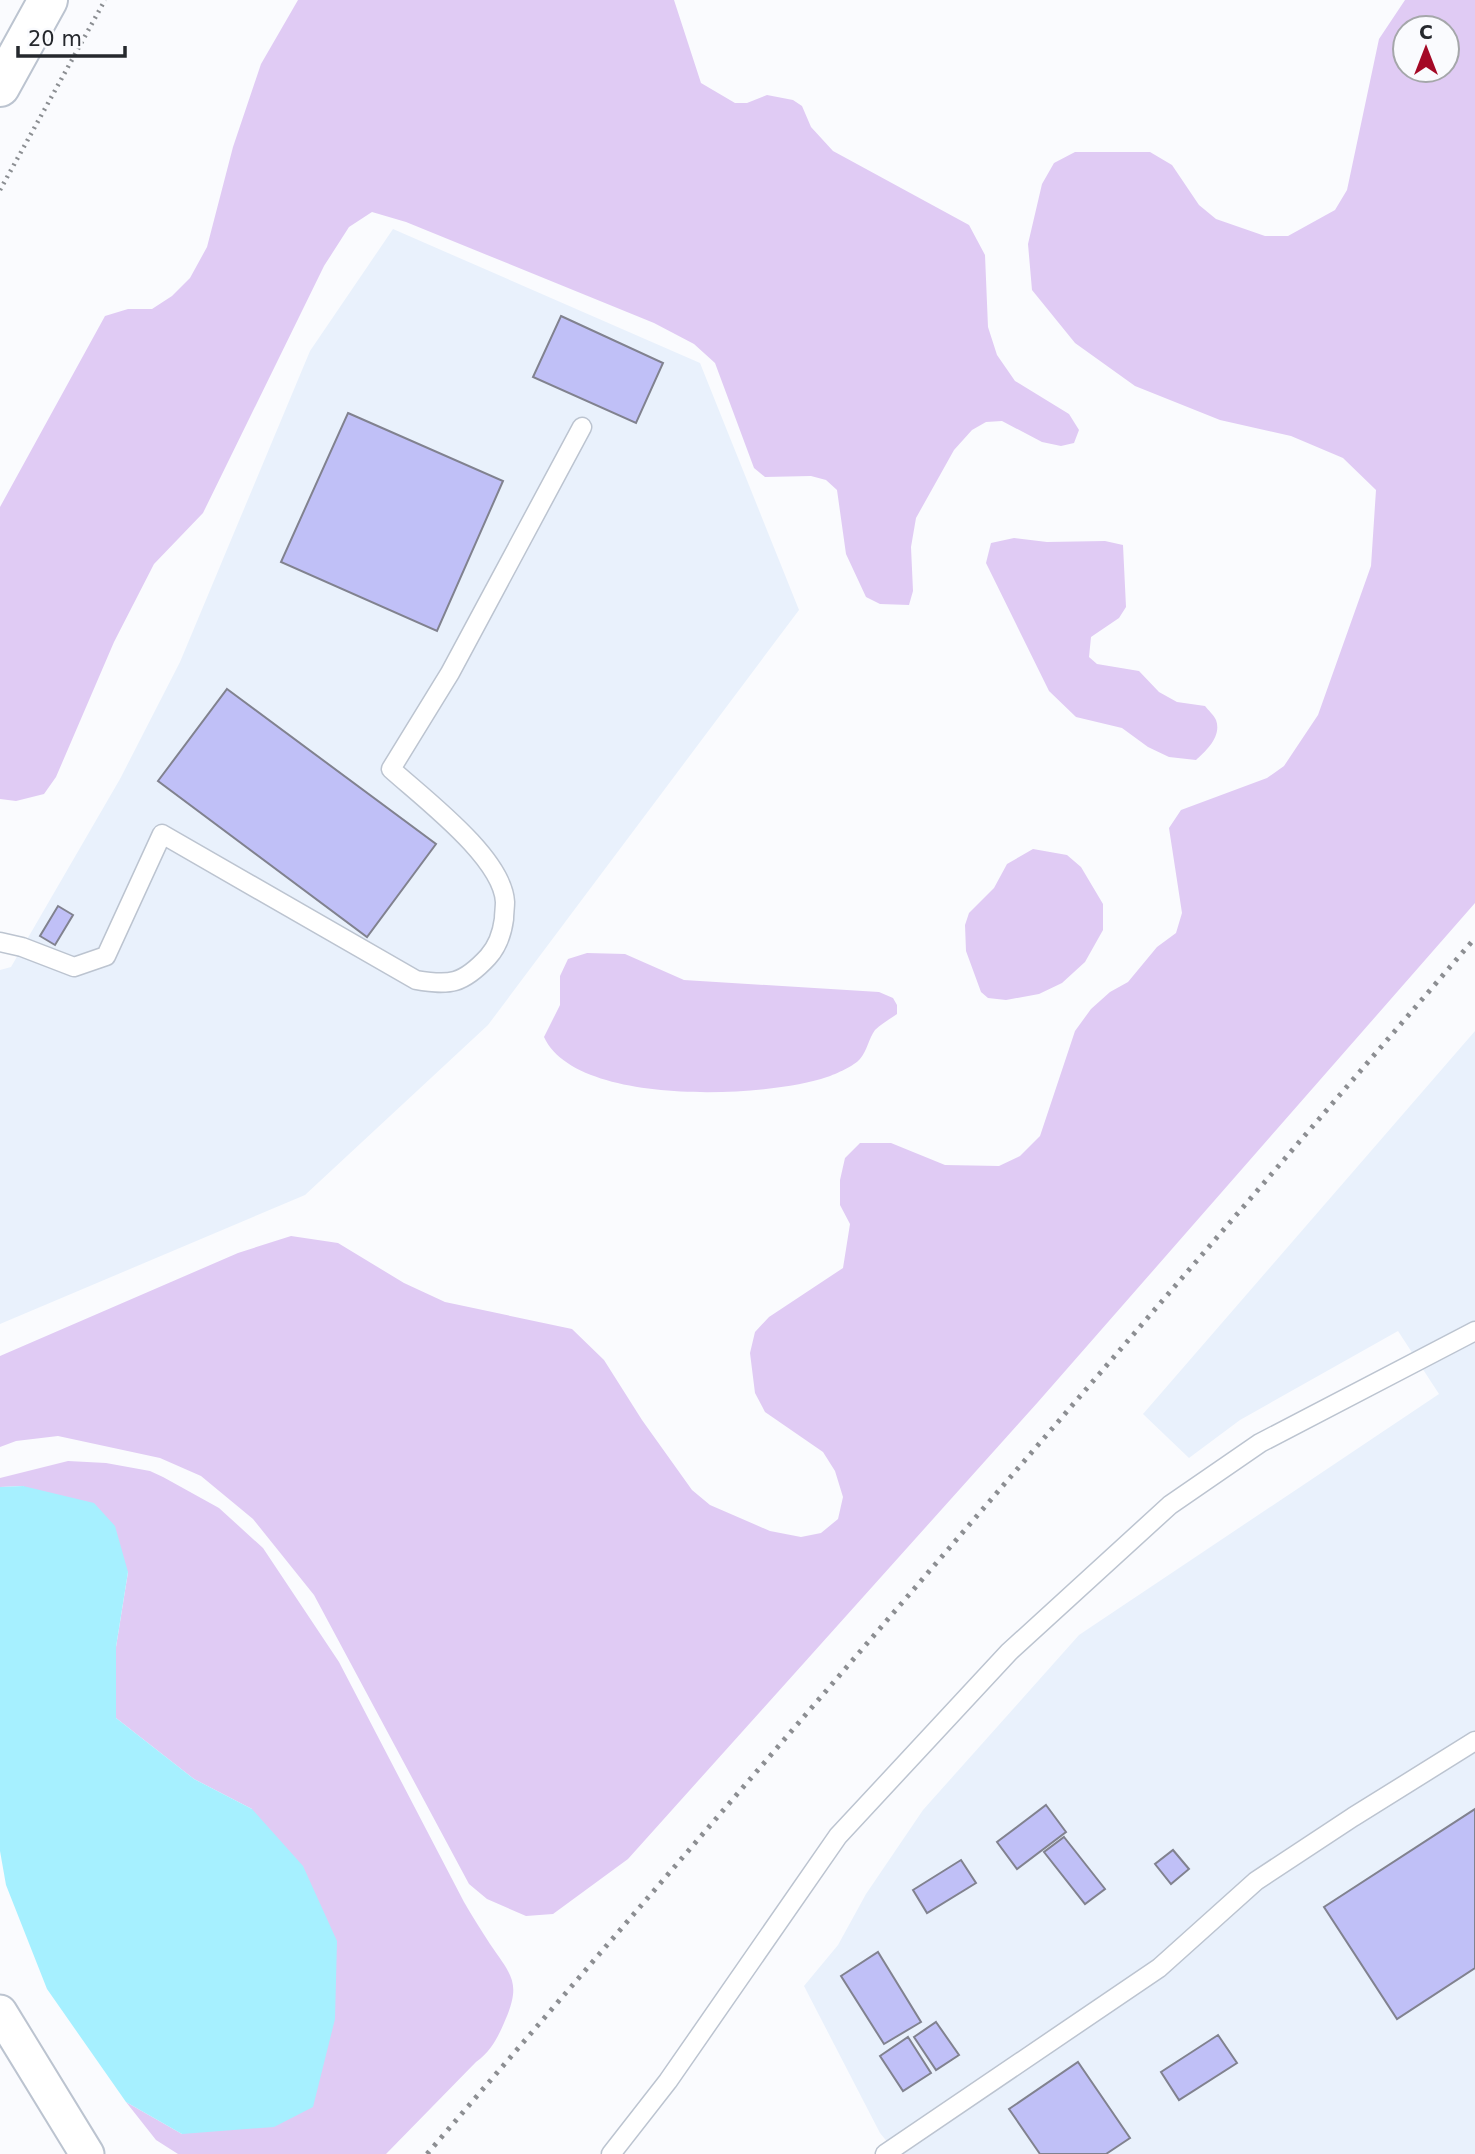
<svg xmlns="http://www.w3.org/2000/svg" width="1475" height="2154" viewBox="0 0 1475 2154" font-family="'DejaVu Sans',sans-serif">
<rect width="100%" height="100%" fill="#fafbfe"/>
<path fill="#e9f1fc" d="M393,229L700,363L799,610L488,1025L305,1195L0,1324V970L11,967L120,779L180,662L310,351Z
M1475,1031V2154H897L880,2133L804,1986L838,1945L866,1894L923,1810L1079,1635L1439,1394L1398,1331L1240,1420L1189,1458L1143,1414Z"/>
<path fill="#e0cbf4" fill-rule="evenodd" d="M298,0H674L701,83L735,103H747L767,95L793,100L802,106L811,127L833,151L969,225L985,255L988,327L997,355L1015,381L1069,414L1079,430L1074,443L1061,446L1042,442L1002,421L986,422L972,430L954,450L916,518L911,547L913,591L909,605L880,604L866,597L846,554L837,490L826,480L811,476L765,477L754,468L715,363L694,344L654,323L406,222L372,212L349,227L324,266L203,513L154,564L114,642L56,777L44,794L16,801L0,799V507L105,316L128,309H152L172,296L190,278L207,247L233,147L261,64Z
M1405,0H1475V903L1038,1402L628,1859L553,1914L526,1916L487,1899L469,1884L314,1595L253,1519L201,1476L160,1458L58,1436L16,1441L0,1447V1356L238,1253L291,1236L338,1243L404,1283L445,1302L572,1329L604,1360L642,1420L692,1490L710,1505L770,1531L801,1537L821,1533L838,1519L843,1497L835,1471L823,1452L765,1412L755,1393L750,1353L755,1332L769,1317L843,1268L850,1224L840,1205V1180L845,1158L860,1143H891L945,1165L999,1166L1020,1156L1040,1136L1075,1031L1091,1009L1110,992L1128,982L1157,947L1176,933L1182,913L1169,828L1181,810L1267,778L1284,766L1318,715L1371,566L1376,490L1343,458L1291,436L1220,420L1135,386L1075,343L1032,290L1028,244L1042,184L1054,163L1075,152H1150L1172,165L1199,205L1216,219L1265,236H1288L1335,210L1347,190L1379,39ZM1405,28H1447V70H1405Z
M1014,538L1047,542L1105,541L1123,545L1126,607L1119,618L1091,637L1089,657L1097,664L1139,671L1159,692L1177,702L1205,706C1208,710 1214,715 1216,720C1222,736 1206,751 1196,760L1169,757L1148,747L1122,728L1076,717L1049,691L986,563L991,543Z
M1033,849L1067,855L1081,867L1103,904V930L1085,962L1062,983L1039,994L1006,1000L988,998L981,992L966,951L965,925L969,913L994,888L1007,864Z
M587,953L625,954L684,980L879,992L893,998L897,1005V1014C890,1019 881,1024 875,1030C869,1038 867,1051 860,1059C854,1066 836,1074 827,1077C766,1098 576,1107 544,1037L560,1005V976L568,959Z
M68,1461L106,1463L150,1471L163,1477L219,1508L263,1548L339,1662L464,1902C472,1916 481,1930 490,1944C512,1976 522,1983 504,2023C497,2039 491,2051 476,2062L386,2154H178L156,2140L126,2102L182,2134L252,1809L194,1779L116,1718V1647L128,1572L23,1486L0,1487V1478Z"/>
<path fill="#a6f0ff" d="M23,1486L94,1503L115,1526L128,1572L116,1647V1718L194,1779L252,1809L303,1866L337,1941L335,2019L313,2107L274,2127L182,2134L126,2102L47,1989L6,1885L0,1851V1487Z"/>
<path fill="#c0c0f7" stroke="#81828f" stroke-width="2" d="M561,316L663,363L636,423L533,377Z
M348,413L503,481L437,631L281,562Z
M227,689L436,844L367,937L158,781Z
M58,906L73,915L55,945L40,936Z
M1046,1805L1066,1832L1017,1869L997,1842Z
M1475,1809V1968L1397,2019L1324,1907Z
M1064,1837L1105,1889L1085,1904L1044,1852Z
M1173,1850L1189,1869L1171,1884L1155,1864Z
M961,1860L976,1883L927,1913L913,1890Z
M878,1952L921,2022L884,2044L841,1976Z
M936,2022L959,2055L936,2070L914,2037Z
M1218,2035L1237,2063L1179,2100L1161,2072Z
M908,2037L931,2073L903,2091L880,2056Z
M1078,2062L1130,2138L1106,2154H1040L1009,2109Z"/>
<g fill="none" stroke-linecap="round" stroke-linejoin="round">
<defs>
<path id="service" d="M0,942L22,947L74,967L106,956L162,834L416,980C450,986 463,984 488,957C498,946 502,934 504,919C504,913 505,908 505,902C503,858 423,798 391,769L450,673L582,427
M611,2154L668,2081L838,1836L1009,1652L1170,1505L1260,1443L1475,1331
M885,2154L1159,1968L1256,1881L1353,1817L1475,1741"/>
<path id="minor" d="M0,2012L87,2154"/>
<path id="secondary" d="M0,87L48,0"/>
</defs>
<use href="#service" stroke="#bcc4d0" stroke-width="21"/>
<use href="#minor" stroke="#bcc4d0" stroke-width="37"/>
<use href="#secondary" stroke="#bcc4d0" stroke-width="42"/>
<path stroke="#8b8e92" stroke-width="4.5" stroke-dasharray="2 5" stroke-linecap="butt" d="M0,190L105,0"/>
<use href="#service" stroke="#fff" stroke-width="18"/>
<use href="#minor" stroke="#fff" stroke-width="33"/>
<use href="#secondary" stroke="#fff" stroke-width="38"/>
<path stroke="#8c8e92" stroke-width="5" stroke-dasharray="3.5 7" stroke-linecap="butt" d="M427,2154L1475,938"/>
</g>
<g transform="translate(1426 49)"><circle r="33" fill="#fafbfe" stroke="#a5a7aa" stroke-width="2"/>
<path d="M0-5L12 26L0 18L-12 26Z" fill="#a40926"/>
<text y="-10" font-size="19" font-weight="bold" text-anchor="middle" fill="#25282d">С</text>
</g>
<path d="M18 46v10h107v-10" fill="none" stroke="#25282d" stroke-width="3.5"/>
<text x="28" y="46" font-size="21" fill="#25282d" stroke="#fafbfe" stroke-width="5" paint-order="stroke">20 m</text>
</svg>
